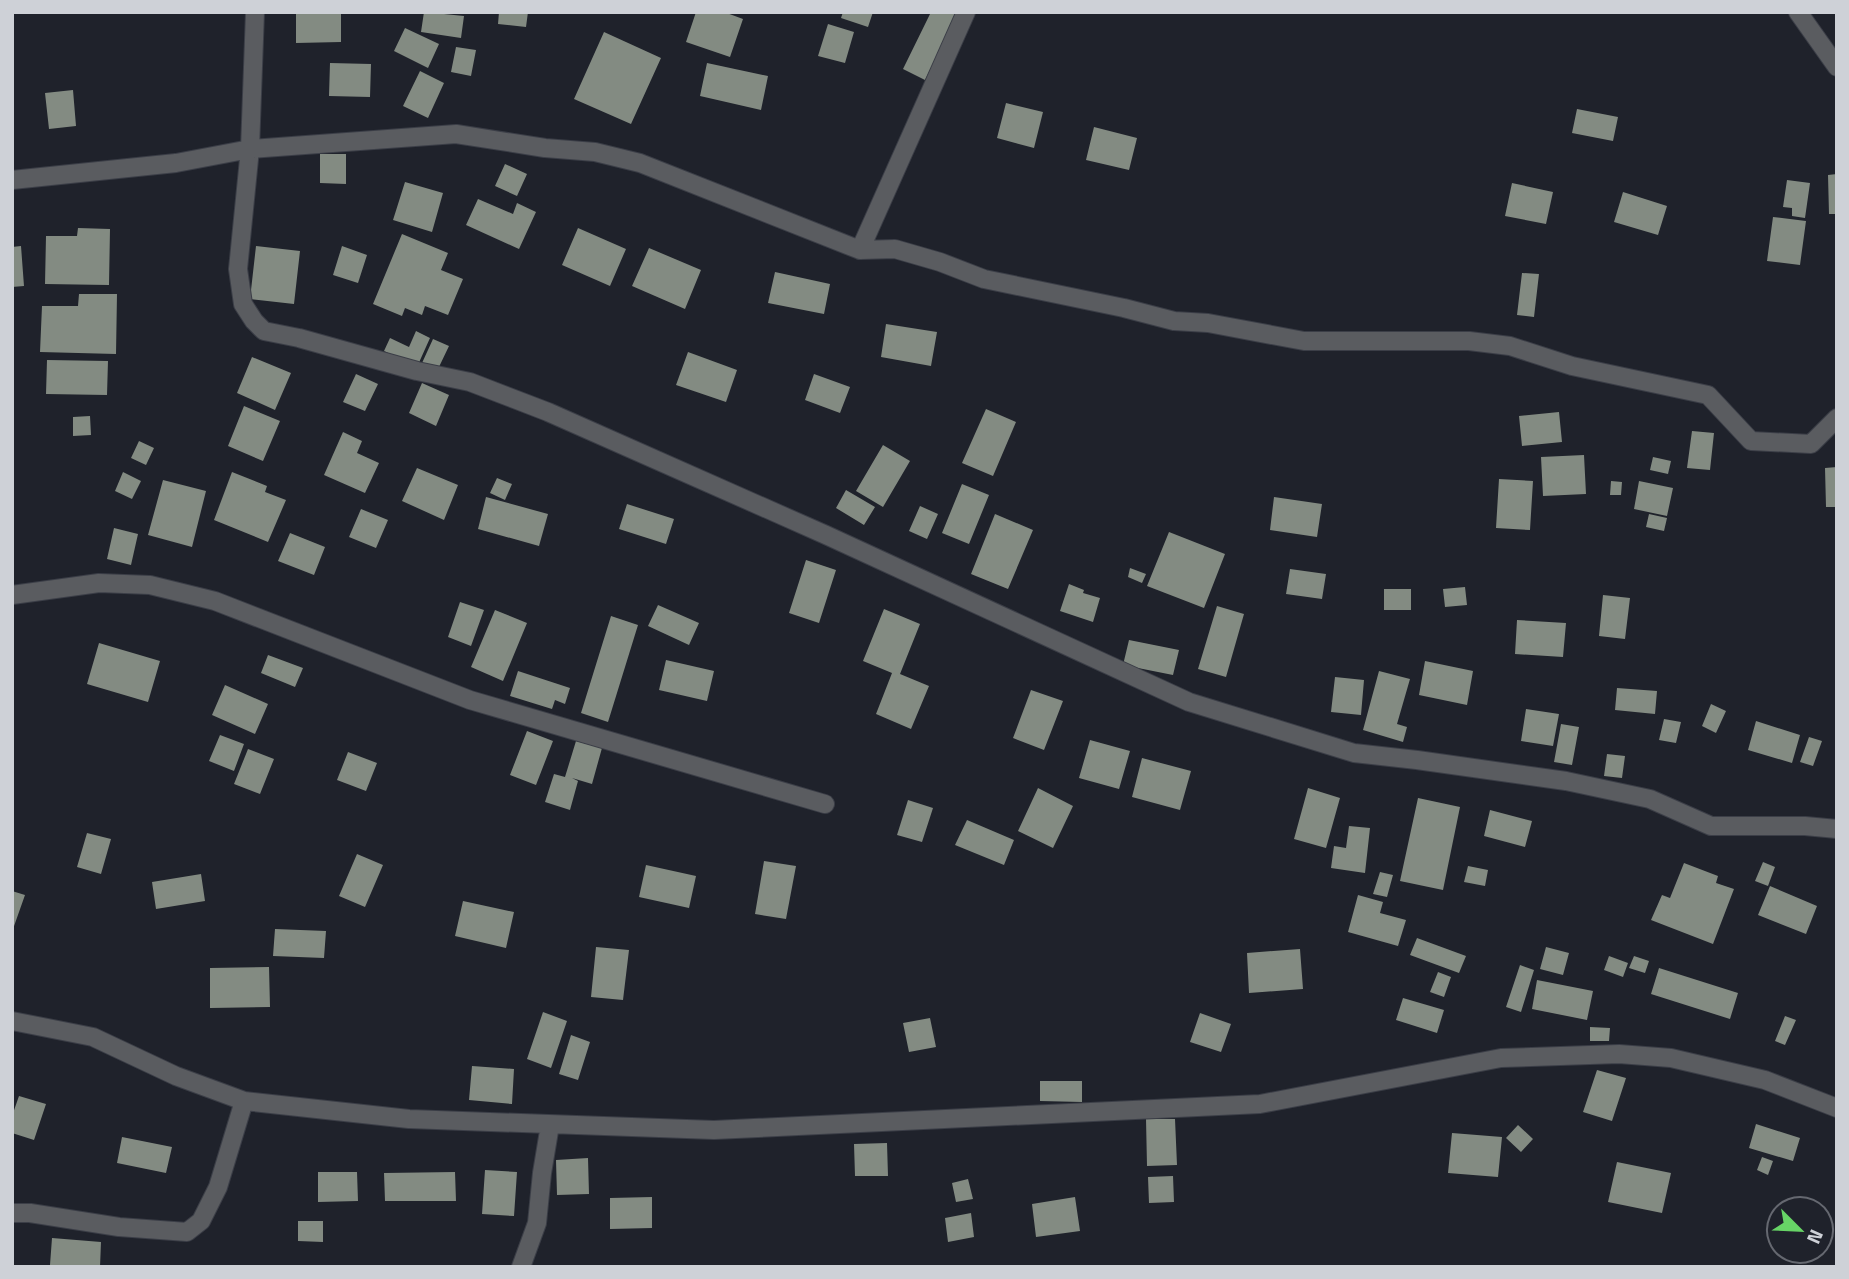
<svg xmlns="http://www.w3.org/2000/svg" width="1849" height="1279" viewBox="0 0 1849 1279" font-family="'Titillium Web',sans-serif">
<rect width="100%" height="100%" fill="#1f222b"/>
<path fill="#838b82" d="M296,12H341V42L296,43Z
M424,12L464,16L461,38L421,32Z
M499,12H528L526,27L498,24Z
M696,12H724L743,19L730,57L686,42Z
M843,12H873L868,27L841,18Z
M931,12L959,13L925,80L903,69Z
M828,24L854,32L845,63L818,56Z
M405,28L439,44L428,68L394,51Z
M604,32L661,58L631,124L574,99Z
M456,47L476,50L471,76L451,72Z
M330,63L371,64L370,97L329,96Z
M707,63L768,76L761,110L700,96Z
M420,71L444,83L428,118L403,106Z
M73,90L76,126L49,129L45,93Z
M1006,103L1043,112L1034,148L997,138Z
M1577,109L1618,117L1613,141L1572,133Z
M1094,127L1137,138L1129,170L1086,160Z
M320,154H346V184L320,183Z
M505,164L527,174L517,196L495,186Z
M1837,174V214H1829L1828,175Z
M1787,180L1810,183L1805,218L1792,216V208L1783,207Z
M405,182L443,193L432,232L393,220Z
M1512,183L1553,192L1546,224L1505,216Z
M1623,192L1667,206L1658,235L1614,222Z
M478,199L513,214L517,203L536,212L519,249L466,225Z
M1773,217L1806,221L1800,265L1767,261Z
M78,228L110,229L109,285L45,284L46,236H77Z
M578,228L626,249L610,286L562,265Z
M402,234L448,253L441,270L463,279L448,315L425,306L422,315L405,308L402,316L373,304Z
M21,246L24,286L12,287V247Z
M256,246L300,251L294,304L250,299Z
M342,246L367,255L358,283L333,275Z
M649,248L701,270L685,309L632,286Z
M775,272L830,284L824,314L768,303Z
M1522,273L1539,274L1534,317L1517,315Z
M79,294H117L116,354L40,352L42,306H78Z
M886,324L937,332L931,366L881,357Z
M416,331L430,338L417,367L384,351L390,338L409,347Z
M433,339L449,346L438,369L422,363Z
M688,352L737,370L726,402L676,385Z
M252,357L291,373L275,410L237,393Z
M47,360L108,361L107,395L46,394Z
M356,374L378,384L365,411L343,402Z
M814,374L850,387L840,413L805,400Z
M422,383L449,395L436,426L409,413Z
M244,406L280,421L263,461L228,446Z
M986,409L1016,422L993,476L962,463Z
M1559,412L1562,442L1522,446L1519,416Z
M90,416L91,435L73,436V417Z
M1692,431L1714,433L1710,470L1687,468Z
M343,432L362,441L357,453L379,463L365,493L324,475Z
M139,441L154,448L146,465L131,458Z
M883,445L910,461L883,507L856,491Z
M1584,455L1586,494L1543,496L1541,457Z
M1653,457L1671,461L1668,474L1650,470Z
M1837,467V507H1826L1825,468Z
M417,468L458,485L444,520L402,501Z
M123,472L141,481L132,499L115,491Z
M232,472L267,486L265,492L286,500L268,542L214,520Z
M497,478L512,484L505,500L490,493Z
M1499,479L1533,481L1530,530L1496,528Z
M163,480L206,491L192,547L148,535Z
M1611,481L1622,482L1621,495H1610Z
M1639,481L1673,488L1667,516L1634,509Z
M962,484L989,495L969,544L942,533Z
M846,490L875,507L864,525L836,508Z
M486,497L548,514L539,546L478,529Z
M1274,497L1322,504L1317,537L1270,530Z
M627,504L674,519L666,544L619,529Z
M920,506L938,514L927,539L909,531Z
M361,509L388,520L376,548L349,537Z
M995,514L1033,530L1008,589L971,574Z
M1649,514L1667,518L1664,531L1646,527Z
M114,528L138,534L131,565L107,559Z
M1169,532L1225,554L1204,608L1147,586Z
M290,533L325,547L314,575L278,561Z
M806,560L836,570L819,623L789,613Z
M1130,568L1146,574L1142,583L1128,577Z
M1290,569L1326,574L1322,599L1286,594Z
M1069,584L1084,590L1083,593L1100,598L1093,622L1060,611Z
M1465,587L1467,605L1445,607L1443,589Z
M1384,589H1411V610H1384Z
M1603,595L1630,598L1625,639L1599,636Z
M460,602L484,610L471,646L448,637Z
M658,605L699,623L689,645L648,626Z
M1217,606L1244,614L1226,677L1198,669Z
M884,609L920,624L900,674L929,686L911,729L876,714L892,673L863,661Z
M495,610L527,623L503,681L471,667Z
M611,616L638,625L608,722L581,713Z
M1517,620L1566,623L1563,657L1515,654Z
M1129,640L1179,650L1173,675L1123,665Z
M99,643L160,661L148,702L87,684Z
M268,655L303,668L295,687L261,673Z
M666,660L714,671L707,701L659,690Z
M1425,661L1473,671L1467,705L1419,695Z
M518,671L570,688L565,704L555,700L552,709L510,696Z
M1379,671L1410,679L1397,724L1407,727L1403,742L1363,730Z
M1335,677L1364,680L1361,715L1331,712Z
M225,685L268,704L255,734L212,715Z
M1617,688L1657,691L1655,714L1615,710Z
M1031,690L1063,701L1044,750L1013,738Z
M1711,704L1726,711L1716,733L1702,726Z
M1526,709L1559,714L1553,746L1521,741Z
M1664,719L1681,722L1676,743L1659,740Z
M1756,721L1800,735L1792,763L1748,750Z
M1561,724L1579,727L1572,765L1554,762Z
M527,731L553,741L536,785L510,775Z
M220,735L244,744L234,771L209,761Z
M1809,737L1822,741L1813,766L1800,762Z
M1090,740L1130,751L1119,789L1079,778Z
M576,741L602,748L592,784L572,778L578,781L570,810L545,802L554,774L565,777Z
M248,749L274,759L260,794L234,784Z
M348,752L377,763L366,791L337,780Z
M1607,754L1625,756L1622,778L1604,776Z
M1142,758L1191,771L1180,810L1132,797Z
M1038,788L1073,806L1053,848L1018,831Z
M1308,788L1340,798L1326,848L1294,839Z
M1418,798L1460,807L1443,890L1400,881Z
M908,800L933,808L922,842L897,835Z
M1490,810L1532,821L1525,847L1484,836Z
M967,820L1014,840L1004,865L955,845Z
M1349,826L1370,828L1365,873L1331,868L1334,846L1346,848Z
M87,833L111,839L101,874L77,867Z
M357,854L383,865L365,907L339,896Z
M764,861L796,866L786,919L755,914Z
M1763,862L1775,867L1768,886L1755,881Z
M1684,863L1718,876L1716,883L1734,889L1713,944L1651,920L1662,895L1670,898Z
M646,865L696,876L689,908L639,897Z
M1468,866L1488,870L1485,886L1464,882Z
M1380,872L1393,875L1387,897L1373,894Z
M201,874L205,901L156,909L152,882Z
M1770,886L1817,906L1806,934L1758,915Z
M12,891L25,895L13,929H12Z
M1358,895L1383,902L1380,913L1406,920L1398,946L1348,932Z
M463,901L514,912L506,948L455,936Z
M275,929L326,931L324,958L273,956Z
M1417,938L1466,956L1459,973L1410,955Z
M596,947L629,950L623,1000L591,997Z
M1546,947L1569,953L1563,975L1540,969Z
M1300,949L1303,989L1249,993L1247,953Z
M1609,956L1628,963L1623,977L1604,970Z
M1634,956L1649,961L1645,973L1629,968Z
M1520,965L1534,970L1521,1012L1506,1007Z
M269,967L270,1007L210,1008V968Z
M1659,968L1738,993L1730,1019L1651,994Z
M1438,972L1451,977L1444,997L1430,992Z
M1537,980L1593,991L1587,1020L1532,1009Z
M1403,998L1444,1010L1437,1033L1396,1020Z
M543,1012L567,1021L551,1068L527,1059Z
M1200,1013L1231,1024L1221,1052L1190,1042Z
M1785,1016L1796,1020L1785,1045L1775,1041Z
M930,1018L936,1047L909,1052L903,1023Z
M1590,1027L1610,1028L1609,1041H1590Z
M571,1035L590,1042L578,1080L559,1074Z
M472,1066L514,1069L512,1104L469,1100Z
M1597,1070L1626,1078L1612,1121L1583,1112Z
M1040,1081H1082V1102L1040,1101Z
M19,1096L46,1104L34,1140L12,1133V1116Z
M1146,1119H1175L1177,1165L1147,1166Z
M1756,1124L1800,1138L1793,1161L1749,1148Z
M1518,1125L1533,1139L1521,1152L1506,1138Z
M1452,1133L1502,1137L1498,1177L1448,1173Z
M122,1137L172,1147L166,1173L117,1163Z
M887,1143L888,1176H855L854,1144Z
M1762,1157L1773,1161L1768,1175L1757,1170Z
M588,1158L589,1194L557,1195L556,1160Z
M1617,1162L1671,1173L1662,1213L1608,1202Z
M485,1170L517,1172L514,1216L482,1214Z
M318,1172H357L358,1201L318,1202Z
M455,1172L456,1201H385L384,1173Z
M1173,1176L1174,1202L1149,1203L1148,1177Z
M968,1179L973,1199L956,1202L952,1183Z
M652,1197V1228L610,1229V1198Z
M1075,1197L1080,1231L1036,1237L1032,1204Z
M971,1213L974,1237L948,1242L945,1218Z
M298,1221H323V1242L298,1241Z
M52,1238L101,1242L100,1267L50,1265Z"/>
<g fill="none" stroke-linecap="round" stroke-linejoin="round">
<defs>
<path id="street" d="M255,12L250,149L238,269L243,304L254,321L264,331L299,338L417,371L470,382L548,412L826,535L1189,702L1354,753L1417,760L1566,781L1650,799L1711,826H1805L1837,829
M1798,12L1837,67
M12,180L176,163L250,149L456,134L545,148L595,152L640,163L860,250L895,249L940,262L984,279L1124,308L1174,321L1208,323L1304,341H1469L1510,346L1572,366L1708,395L1751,441L1811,444L1837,418
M860,250L966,12
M12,595L99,583L150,585L215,601L470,700L825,804
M12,1021L93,1037L176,1076L244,1101
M12,1213H30L119,1227L187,1232L201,1221L218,1187L244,1101L409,1119L714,1130L1260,1104L1501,1058L1619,1054L1671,1058L1765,1080L1837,1108
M521,1267L537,1223L542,1173L550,1125"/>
</defs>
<use href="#street" stroke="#3b3e47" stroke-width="20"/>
<use href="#street" stroke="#5a5c60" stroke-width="18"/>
</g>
<rect width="1849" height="1279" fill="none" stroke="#ced1d7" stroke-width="28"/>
<g transform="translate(1800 1230) rotate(114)"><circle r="33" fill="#1f222b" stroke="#656870" stroke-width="2"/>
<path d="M0-5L12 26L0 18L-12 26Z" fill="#67d466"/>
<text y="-10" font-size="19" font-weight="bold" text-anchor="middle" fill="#ced1d7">N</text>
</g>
</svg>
